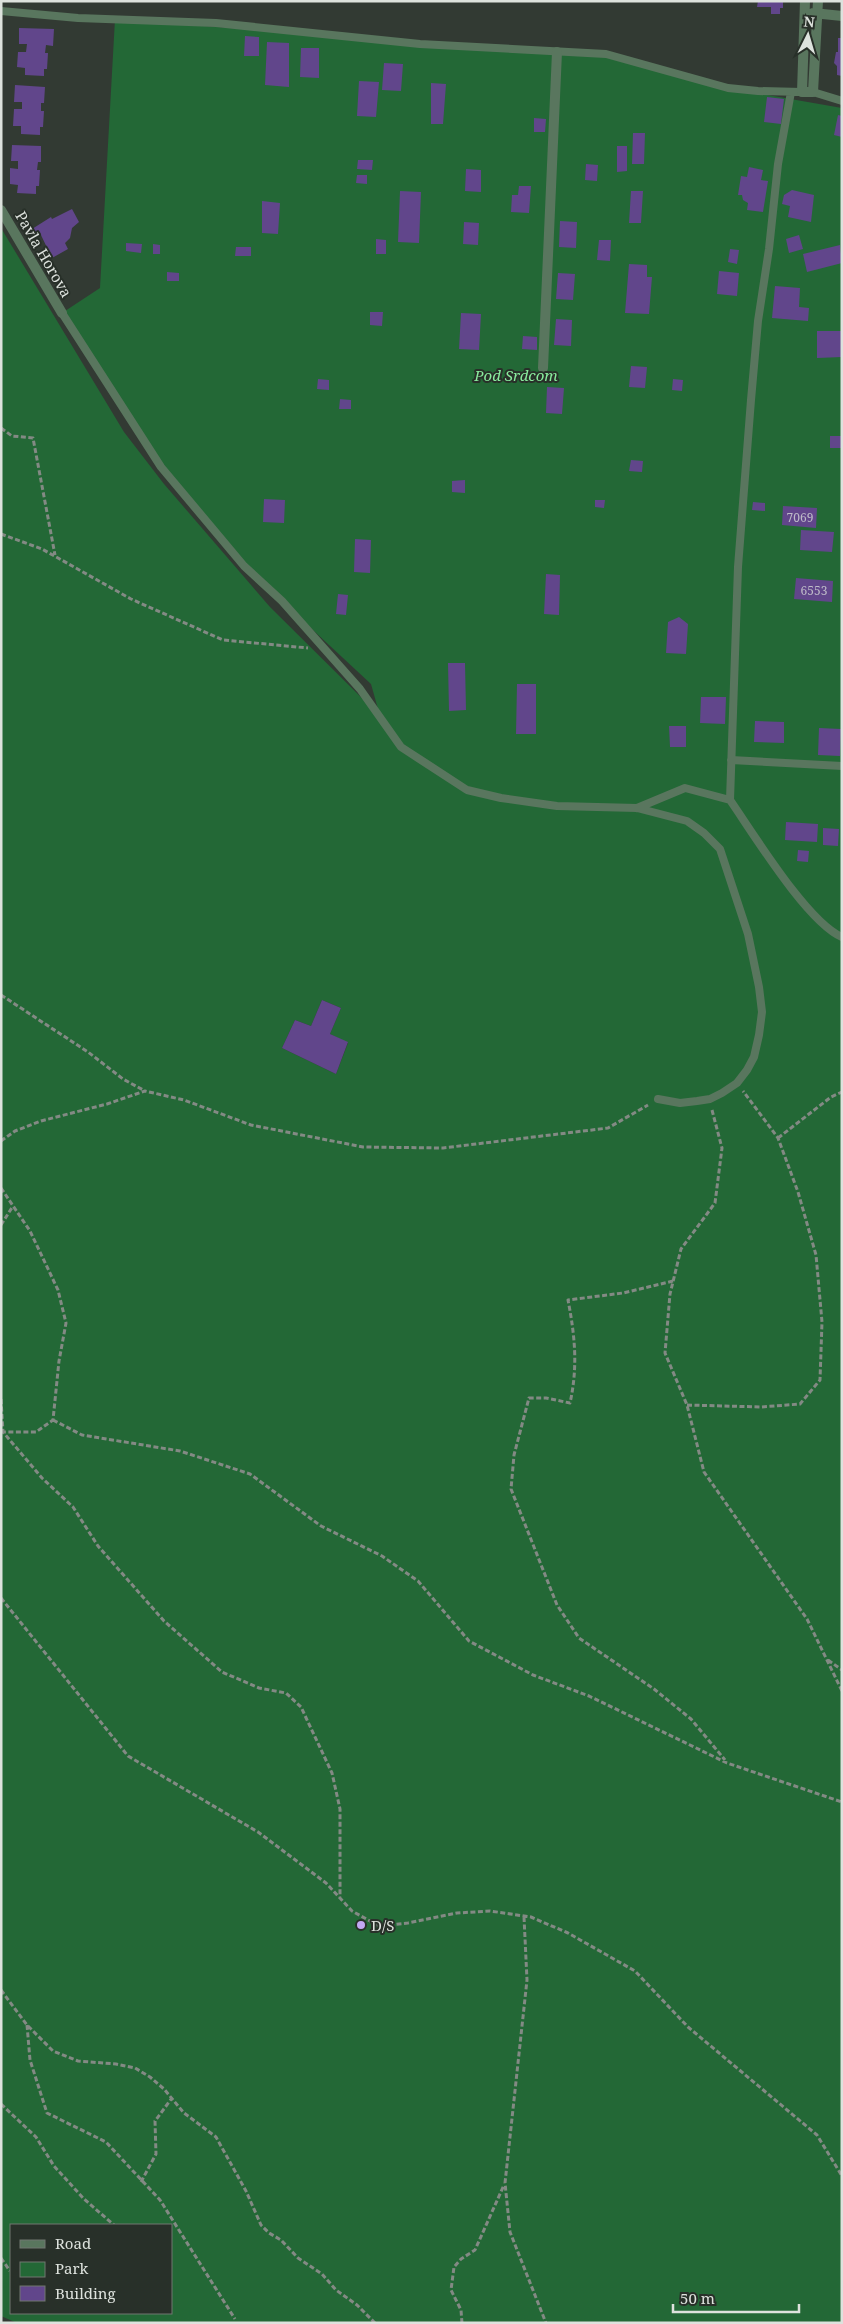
<svg xmlns="http://www.w3.org/2000/svg" width="843" height="2324" viewBox="0 0 843 2324" font-family="'Noto Serif',serif">
<rect width="100%" height="100%" fill="#323a33"/>
<path fill="#236836" fill-rule="evenodd" d="M115,19L373,39L606,54L744,91L842,108V2323H17L1,2316V228L124,432L164,484L270,607L380,716L371,684L244,566L161,467L62,313L100,288ZM322,1000L341,1008L330,1034L348,1043L336,1074L282,1048L295,1020L311,1026ZM11,2225H171V2313H11Z"/>
<path fill="#61468b" d="M758,1H783V8H780V14H771V7H757Z
M19,28L54,29L53,46L46,45L45,53H48L47,69H44V76L25,75V68L17,67L18,52H26L27,44H19Z
M245,36L259,37V56H244Z
M838,38H842V76L837,75V66L834,63L836,52H838Z
M267,42L289,43V87L265,85Z
M301,48H319V78L300,77Z
M384,63L403,64L401,91L382,90Z
M359,81L379,82L376,117L357,116Z
M431,83L446,84L443,124H431Z
M15,85L45,87L44,103H41V111H44L43,127H40V135L21,134V126H13L14,109H22V102H14Z
M767,97L784,99L781,124L764,122Z
M838,115L842,116V137L834,135Z
M534,118L546,119L545,132H534Z
M633,133H645L644,164H632Z
M12,145L41,146V162H38L37,170H40L39,186H36V194L17,193L18,185L10,184V168L18,169V161H11Z
M617,146H627V171L617,172Z
M358,160H373L372,170L357,169Z
M586,164L598,165L597,181L585,180Z
M749,167L763,170L761,180L768,181L763,212L747,210L748,203L743,200L742,195H738L741,176L747,177Z
M466,169L481,170V192L465,191Z
M357,175H367V184L356,183Z
M519,186H531L529,213L511,212L512,195H518Z
M792,190L814,195L811,222L788,217L790,206L782,204L784,195Z
M400,191L421,192L419,243L398,242Z
M631,191H643L641,223H629Z
M262,201L280,203L278,234L262,233Z
M72,209L79,222L72,228L70,238L65,243L68,249L52,258L40,233L35,236L32,229L51,217L52,219Z
M560,221L577,222L576,248L559,247Z
M464,222L479,223L478,245L463,244Z
M799,235L803,249L789,253L786,239Z
M376,239L386,240V254H376Z
M599,240H611L610,261L597,260Z
M126,243L142,244L141,253L126,251Z
M153,244L160,245V254H153Z
M840,245L842,263L807,272L803,254Z
M236,247H251V256H235Z
M730,249L739,250L737,264L728,262Z
M629,264L647,265V277H652L649,314L625,313Z
M719,271L739,273L737,296L717,294Z
M167,272L179,273V281H167Z
M558,273L575,274L573,300L556,299Z
M775,286L800,288L799,307L809,308L808,321L772,318Z
M370,312H383L382,326L370,325Z
M461,313L481,314L479,350L459,349Z
M556,319L572,320L571,346L554,345Z
M817,331H842V357L817,358Z
M523,336L537,337V350L522,349Z
M631,366L647,367L645,388L629,387Z
M318,379L329,380V390L317,389Z
M673,379L683,380L682,391L672,390Z
M547,387L564,388L562,414L546,413Z
M340,399L351,400V409H339Z
M830,436H842V448H830Z
M631,460L643,461L642,472L629,471Z
M465,480V493L452,492V481Z
M264,499L285,500L284,523L263,522Z
M595,500H605L604,508L595,507Z
M753,502L765,503V511L752,510Z
M783,506L817,508L816,528L782,525Z
M801,530L834,532L832,552L800,550Z
M355,539L371,540L370,573L354,572Z
M546,574L560,575L559,615L544,614Z
M796,578L833,581L832,602L794,599Z
M338,594L348,595L346,615L336,614Z
M679,617L688,624L686,654L666,653L668,622Z
M448,663H465L466,710L449,711Z
M517,684H536V734H516Z
M701,697H726L725,724L700,723Z
M755,721L784,722V743L754,742Z
M669,726H686V747H670Z
M819,728L841,729L840,756L818,755Z
M786,822L818,824L817,842L785,840Z
M823,828L839,829L838,846L823,845Z
M798,850L809,851L808,862L797,861Z
M322,1000L341,1008L330,1034L348,1042L336,1074L282,1048L295,1020L311,1026Z"/>
<g fill="none" stroke-linecap="round" stroke-linejoin="round">
<path stroke="#838a84" stroke-width="3" stroke-dasharray="5 2.5" stroke-linecap="butt" d="M1,428L12,436L33,438L55,555
M1,534L42,549L131,599L223,640L308,648
M1,995L88,1052L123,1079L145,1091
M712,1110L722,1148L715,1203L681,1249L670,1294L665,1353L687,1405L704,1472L807,1619L842,1691
M778,1138L831,1097L842,1092
M1,1141L15,1131L41,1121L107,1104L145,1091L184,1100L251,1125L363,1147L443,1148L608,1128L648,1105
M1,1188L30,1231L58,1290L66,1323L59,1361L53,1420L36,1432H4
M1,1225L13,1206
M673,1281L623,1293L568,1300C575,1336 578,1367 570,1403L546,1398H529L514,1455L511,1489L557,1605L579,1638L654,1689L691,1719L725,1760
M1,1399L3,1432L42,1478L73,1507L98,1546L164,1621L222,1672L259,1688L286,1693L301,1707L332,1773L340,1809V1897
M687,1405L761,1407L800,1404L820,1380L822,1322L816,1255L798,1192L778,1138L743,1091
M53,1420L82,1435L180,1451L250,1474L321,1526L382,1556L418,1581L469,1641L533,1675L589,1696L727,1763L842,1802
M1,1598L128,1756L258,1832L326,1883L352,1911L379,1926L408,1923L457,1913L490,1911L531,1917L568,1933L635,1971L688,2027L817,2135L842,2176
M828,1660L842,1670
M524,1917L527,1980L505,2183L510,2232L546,2323
M1,1990L27,2025L53,2051L78,2061L116,2064L135,2068L150,2077L164,2089L184,2113L216,2137L246,2191L261,2225L269,2233L281,2240L298,2258L322,2274L336,2290L357,2305L375,2323
M27,2025L30,2060L47,2113L106,2142L160,2200L235,2319
M1,2104L36,2137L54,2166L84,2199L114,2225
M141,2182L156,2154L155,2121L172,2098
M1,2258L10,2271
M462,2323L461,2310L451,2290L454,2267L461,2259L475,2250L504,2185"/>
<path stroke="#59765e" stroke-width="8" d="M1,11L78,18L216,23L420,44L606,54L728,88L758,91L802,92
M813,92L842,101
M62,313L161,467L244,566L282,601L360,689L401,747L467,790L501,798L557,806L637,808L687,821L704,833L720,849L748,934L759,987L762,1012L759,1035L754,1057L747,1070L737,1083L722,1093L710,1099L697,1101L680,1103L658,1099
M731,760L842,766
M730,800L738,567L751,400L758,321L769,249L778,164L791,92
M637,808L685,788L730,800C753,833 807,922 842,937"/>
<path stroke="#59765e" stroke-width="10" d="M805,1L802,92H813L818,1
M813,13L842,16
M1,210L62,313
M543,368L557,52"/>
</g>
<circle fill="#c2a8f3" stroke="#283029" stroke-width="2" cx="361" cy="1925" r="5"/>
<g text-anchor="middle" dominant-baseline="central" stroke-width="4" stroke-linejoin="round" paint-order="stroke">
<g font-size="12" fill="#bebbc8">
<text x="800" y="517">7069</text>
<text x="814" y="590">6553</text>
</g>
<g font-size="15" fill="#dde2dd" stroke="#283029">
<text transform="translate(44 254) rotate(60)">Pavla Horova</text>
</g>
<g font-size="15" font-style="italic" fill="#89eb9d" stroke="#283029">
<text x="516" y="375">Pod Srdcom</text>
</g>
<g font-size="15" fill="#dde2dd" stroke="#283029" text-anchor="start">
<text x="371" y="1925">D/S</text>
</g>
</g>
<rect width="843" height="2324" fill="none" stroke="#dde2dd" stroke-width="5"/>
<rect x="10" y="2224" width="162" height="90" fill="#283029" stroke="#707771"/>
<rect x="20" y="2240" width="25" height="8" fill="#59765e" stroke="#707771"/>
<text x="55" y="2249" font-size="15" fill="#dde2dd">Road</text>
<rect x="20" y="2262" width="25" height="15" fill="#236836" stroke="#707771"/>
<text x="55" y="2274" font-size="15" fill="#dde2dd">Park</text>
<rect x="20" y="2286" width="25" height="15" fill="#61468b" stroke="#707771"/>
<text x="55" y="2299" font-size="15" fill="#dde2dd">Building</text>
<g transform="translate(808 35) rotate(5)" stroke="#283029" stroke-width="4" paint-order="stroke">
<path d="M0-4L9 19L0 12L-9 19Z" fill="#dde2dd"/>
<text y="-8" font-size="14" font-weight="bold" text-anchor="middle" fill="#dde2dd">N</text>
</g>
<path d="M673 2304v8h126v-8" fill="none" stroke="#dde2dd" stroke-width="2.5"/>
<text x="680" y="2304" font-size="15" fill="#dde2dd" stroke="#283029" stroke-width="4" paint-order="stroke">50 m</text>
</svg>
